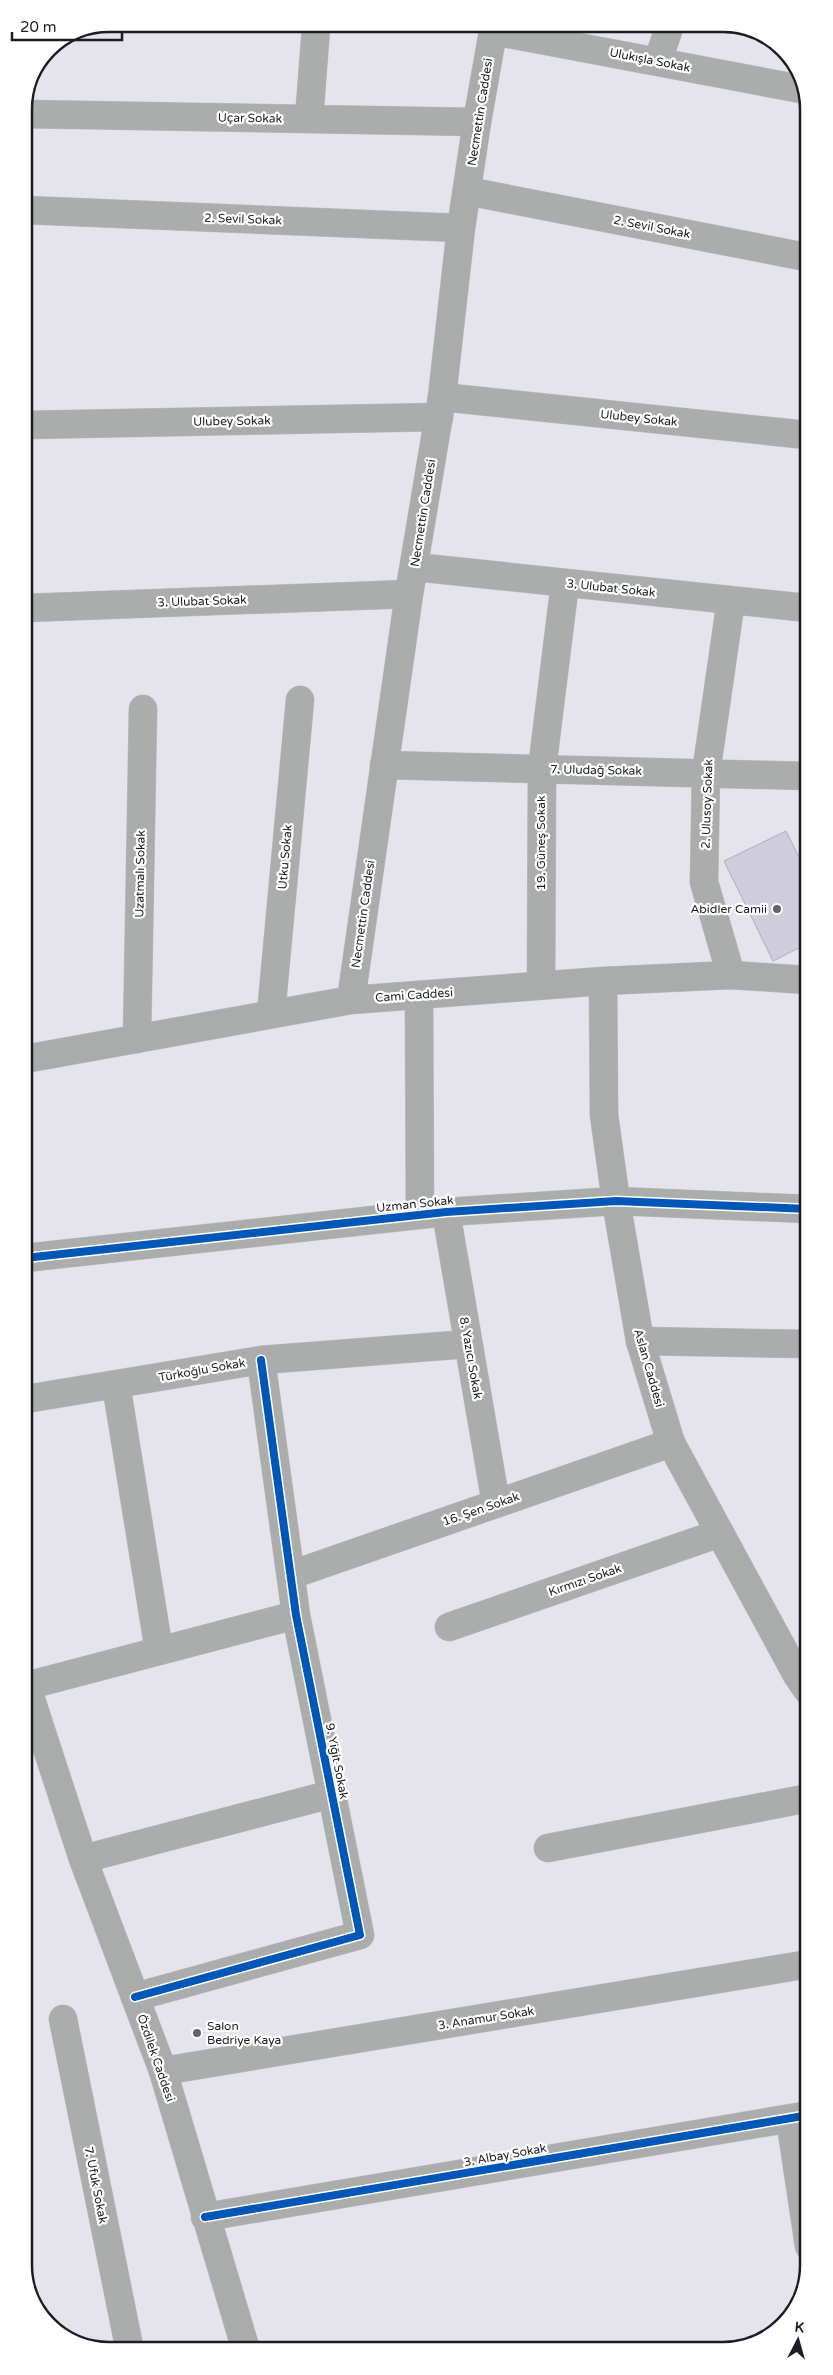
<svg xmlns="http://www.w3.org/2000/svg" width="833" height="2375" viewBox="0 0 833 2375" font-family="'Varela Round',sans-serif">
<rect width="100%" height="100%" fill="#e5e3ec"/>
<path fill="#cfccdb" stroke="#b0aeb5" d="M786,831L807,873V944L773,961L724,861Z"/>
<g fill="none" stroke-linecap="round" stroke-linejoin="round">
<defs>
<path id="street" d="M493,31L806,90
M658,61L670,25
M24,114L477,122
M309,119L316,28
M467,191L806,257
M24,210L461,228
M442,397L807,435
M24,425L439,417
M415,567L807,608
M25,608L409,594
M384,765L807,776
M731,975L704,882L706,773L731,600
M541,985L542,769L565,583
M419,995L420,1215
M271,1014L300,700
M137,1039L143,709
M446,1212L496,1504
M25,1258L446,1212L616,1201L808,1209
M640,1341L808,1344
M116,1384L159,1651
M26,1399L261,1360L468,1344
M291,1575L671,1443
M449,1627L720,1533
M26,1686L296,1615
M548,1848L809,1798
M83,1859L332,1794
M135,1997L360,1935L296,1615L261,1360
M63,2019L130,2351
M163,2071L809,1964
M790,2119L809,2246
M205,2217L809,2115"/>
<path id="secondary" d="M603,981L604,1115L616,1201L640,1341L671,1443L797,1675L808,1691
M351,1000L409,594L442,397L461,228L477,122L494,26
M25,1059L351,1000L603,981L731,975L807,980
M26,1684L83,1859L163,2071L246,2350"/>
</defs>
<use href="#street" stroke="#c2c0c7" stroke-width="29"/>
<use href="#secondary" stroke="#c2c0c7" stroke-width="29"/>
<use href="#street" stroke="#abacac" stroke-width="28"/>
<use href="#secondary" stroke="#aaacac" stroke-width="28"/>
<defs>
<path id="cycleway" d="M25,1258L446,1212L616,1201L808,1209
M135,1997L360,1935L296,1615L261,1360
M205,2217L809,2115"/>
</defs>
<use href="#cycleway" stroke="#fff" stroke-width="11"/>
<use href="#cycleway" stroke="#0057b8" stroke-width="8"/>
</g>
<g fill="#636269" stroke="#fff" stroke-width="2">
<circle cx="777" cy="909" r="5"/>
<circle cx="197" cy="2033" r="5"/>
</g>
<g text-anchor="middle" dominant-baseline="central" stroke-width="4.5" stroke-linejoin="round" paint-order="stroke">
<g font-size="12" fill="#1d1c22" stroke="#fff">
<text transform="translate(650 60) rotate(11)">Ulukışla Sokak</text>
<text transform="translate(480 112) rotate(-81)">Necmettin Caddesi</text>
<text transform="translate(250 118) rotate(1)">Uçar Sokak</text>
<text transform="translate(243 219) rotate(2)">2. Sevil Sokak</text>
<text transform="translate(652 227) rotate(11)">2. Sevil Sokak</text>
<text transform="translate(639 418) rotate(6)">Ulubey Sokak</text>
<text transform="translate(232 421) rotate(-1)">Ulubey Sokak</text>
<text transform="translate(423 513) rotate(-81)">Necmettin Caddesi</text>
<text transform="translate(611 588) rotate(6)">3. Ulubat Sokak</text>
<text transform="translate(202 601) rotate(-2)">3. Ulubat Sokak</text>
<text transform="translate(596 770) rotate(1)">7. Uludağ Sokak</text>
<text transform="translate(707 804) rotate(-88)">2. Ulusoy Sokak</text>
<text transform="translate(541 843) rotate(-90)">19. Güneş Sokak</text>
<text transform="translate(285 857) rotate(-85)">Utku Sokak</text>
<text transform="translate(140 874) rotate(-89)">Uzatmalı Sokak</text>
<text transform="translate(363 914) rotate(-82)">Necmettin Caddesi</text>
<text transform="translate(414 995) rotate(-4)">Cami Caddesi</text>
<text transform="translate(415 1204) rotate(-6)">Uzman Sokak</text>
<text transform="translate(471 1358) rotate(80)">8. Yazıcı Sokak</text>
<text transform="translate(649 1368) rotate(74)">Aslan Caddesi</text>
<text transform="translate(202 1370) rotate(-10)">Türkoğlu Sokak</text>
<text transform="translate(481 1509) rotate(-19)">16. Şen Sokak</text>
<text transform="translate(585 1580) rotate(-19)">Kırmızı Sokak</text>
<text transform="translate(337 1761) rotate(79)">9. Yiğit Sokak</text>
<text transform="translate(486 2018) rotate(-9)">3. Anamur Sokak</text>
<text transform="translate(156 2058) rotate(71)">Özdilek Caddesi</text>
<text transform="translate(505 2155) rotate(-10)">3. Albay Sokak</text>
<text transform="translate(96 2185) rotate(79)">7. Ufuk Sokak</text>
</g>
<g font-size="12" fill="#1d1c22" stroke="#fff" text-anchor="end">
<text x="767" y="909">Abidler Camii</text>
<text x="207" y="2026" text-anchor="start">Salon<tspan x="207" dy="14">Bedriye Kaya</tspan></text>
</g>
</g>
<path d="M0 0H833V2375H0ZM109 32H723A77 77 0 0 1 800 109V2265A77 77 0 0 1 723 2342H109A77 77 0 0 1 32 2265V109A77 77 0 0 1 109 32Z" fill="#fff" fill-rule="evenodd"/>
<path fill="none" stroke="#1d1c22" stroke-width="2.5" d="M109 32H723A77 77 0 0 1 800 109V2265A77 77 0 0 1 723 2342H109A77 77 0 0 1 32 2265V109A77 77 0 0 1 109 32Z"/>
<g transform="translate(798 2340) rotate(6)" stroke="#ffffff" stroke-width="4" paint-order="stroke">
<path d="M0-4L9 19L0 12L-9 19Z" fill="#1d1c22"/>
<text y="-8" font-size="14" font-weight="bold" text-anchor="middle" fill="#1d1c22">K</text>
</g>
<path d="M12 32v8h110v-8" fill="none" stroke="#1d1c22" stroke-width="2.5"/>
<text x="20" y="32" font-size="15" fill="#1d1c22" stroke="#ffffff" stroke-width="4" paint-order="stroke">20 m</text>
</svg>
